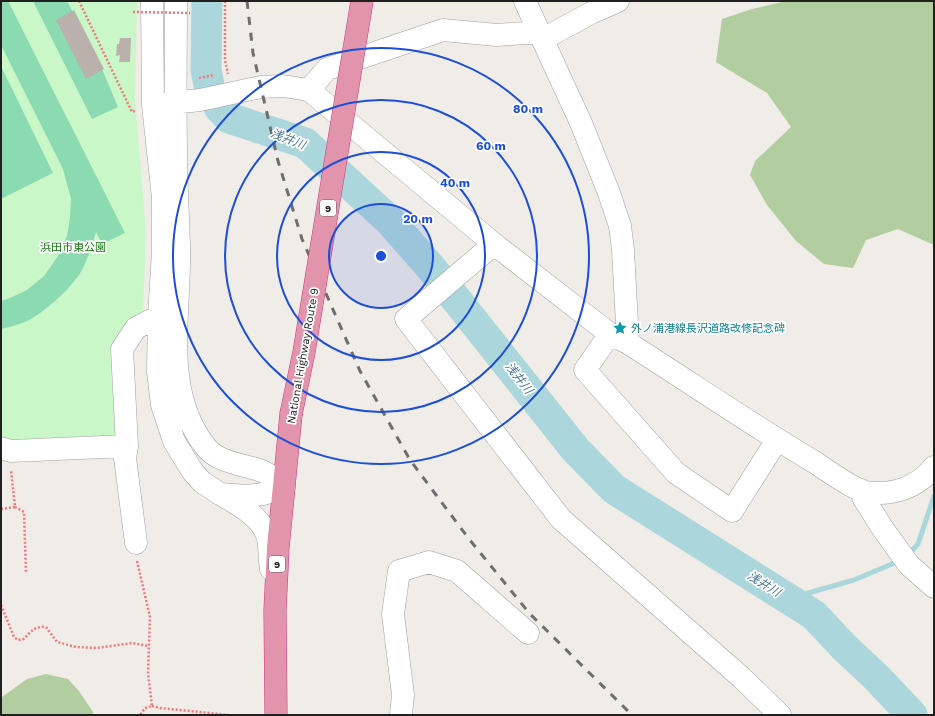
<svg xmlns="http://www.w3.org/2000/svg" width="935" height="716" viewBox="0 0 935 716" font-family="'Work Sans','Noto Sans JP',sans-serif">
<rect width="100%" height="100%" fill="#f0ece8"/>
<path fill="#b2cd9f" d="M786,1H934V245L898,229L866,240L853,268L824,264L796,241L767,205L750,175L755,161L791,127L767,93L716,62L722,19L752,9Z
M46,674L68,679L79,691L93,712V715H1V699L2,697L27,679Z"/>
<path fill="#caf7c8" d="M1,1H137L135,101L146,232L143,312L126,328L120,440L1,443Z"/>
<path fill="#8bdab1" d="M1,1H8L125,233L102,244L96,232C92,246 88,258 82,270C72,288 43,314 25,322C17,325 9,327 1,329V301L10,298L27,290L44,276L58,256L67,236L70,218L71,199L63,169L1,45Z
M33,1H67L102,69L118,107L92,119Z
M1,66L53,173L1,199Z"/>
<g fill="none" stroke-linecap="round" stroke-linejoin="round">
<path stroke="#abd6db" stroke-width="5" d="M910,553L918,544L934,496
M783,596L801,595L854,580L899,561"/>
<path stroke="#abd6db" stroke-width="31" d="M207,1L206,70L210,90L219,107L229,118L305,143L390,221L432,269L575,449L614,489L814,615L844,647L876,677L912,715"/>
</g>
<path fill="#bab1ad" d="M74,10L104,69L86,79L56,20Z
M120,38H131L130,62H119L120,55L116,56L117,44H119Z"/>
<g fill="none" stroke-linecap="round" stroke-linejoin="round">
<defs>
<path id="minor" d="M152,1L153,105L163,198V252L159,316L158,372L162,405L174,441L183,456L193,472L202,482L220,494L247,496L263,494L284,487
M176,1C176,49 175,98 176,146C176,180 178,213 179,246C181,312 161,389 205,446C217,463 244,464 262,471C270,474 277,482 284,487
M525,1L539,32
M543,39L591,13L618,1
M309,90L327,69L443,30L497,35L539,32L581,123L609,193L620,226L623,250L628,343
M153,105L200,100L261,87L283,86L309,90L494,244L610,334L628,343C691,383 752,425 816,463C826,470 855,490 866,492C892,496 917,488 934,467
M494,244L406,319L561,519L742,678L780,715
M610,334L585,370L676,473L732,511L777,440
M127,446L125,458L136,543
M1,448L11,451L127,446L122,349L136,328L159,316
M861,490L864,499L883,529L909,565L934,587
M222,495C239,505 262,517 268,538C270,547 269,559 271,569
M401,715L403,695L393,614L399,571L429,562L457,571L528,633"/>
<path id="highway" d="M276,715L275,610L278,548L291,414"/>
</defs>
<use href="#minor" stroke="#a1a1a1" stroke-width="23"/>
<use href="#highway" stroke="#d1327d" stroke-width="23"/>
<path stroke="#f2777a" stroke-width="2.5" stroke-dasharray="2 2" stroke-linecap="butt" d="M79,1L132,112L135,111
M225,1V60L228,74
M199,78L214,75
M15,507L24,512L26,573
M1,509L15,507L11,470
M137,561L150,617L148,673L152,706L145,708L140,715
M1,605L14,637L18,640L24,639C31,631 35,626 46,627L57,642L76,647L97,648L132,643L148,646
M152,706L160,708L229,715"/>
<use href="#minor" stroke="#fff" stroke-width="22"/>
<use href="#highway" stroke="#e294ad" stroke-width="22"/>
<path stroke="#6e6e6e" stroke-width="3" stroke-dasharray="8 8" stroke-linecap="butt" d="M247,1L253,53L278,161L302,239L360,371L410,460L469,539L530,614L632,715"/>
<defs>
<path id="highway-bridge" d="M291,414L304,352L362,1"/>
</defs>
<use href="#highway-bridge" stroke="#d1327d" stroke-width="23" stroke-linecap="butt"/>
<path stroke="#f2777a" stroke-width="2.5" stroke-dasharray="2 2" stroke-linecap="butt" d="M133,12L190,13"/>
<use href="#highway-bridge" stroke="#e294ad" stroke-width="22"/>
</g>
<circle cx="381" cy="256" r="52" fill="#1d4ed8" fill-opacity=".12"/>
<g fill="none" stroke="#1d4ed8" stroke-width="2">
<circle cx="381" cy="256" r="52"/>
<circle cx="381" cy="256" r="104"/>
<circle cx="381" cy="256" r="156"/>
<circle cx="381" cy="256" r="208"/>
</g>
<defs>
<symbol id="sight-bare" viewBox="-9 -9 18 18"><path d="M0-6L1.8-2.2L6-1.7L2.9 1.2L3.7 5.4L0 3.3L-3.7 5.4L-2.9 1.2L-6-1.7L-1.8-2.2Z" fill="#0f9aa8" stroke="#fff" stroke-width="2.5" paint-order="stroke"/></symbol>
</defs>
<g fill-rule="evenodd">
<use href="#sight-bare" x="610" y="318" width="20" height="20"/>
</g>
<g text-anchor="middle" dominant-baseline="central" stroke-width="3.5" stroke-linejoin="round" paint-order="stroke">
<g fill="#fff" stroke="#636363" stroke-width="1">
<rect x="320" y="200" width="16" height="16" rx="3"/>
<rect x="269" y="556" width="16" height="16" rx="3"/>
</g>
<g font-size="10" font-weight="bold" fill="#202020">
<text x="328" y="208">9</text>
<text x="277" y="564">9</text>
</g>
<g font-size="11" fill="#177a12" stroke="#fff">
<text x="73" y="247">浜田市東公園</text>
</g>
<g font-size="11" fill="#0d838f" stroke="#fff" text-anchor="start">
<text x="631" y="328">外ノ浦港線長沢道路改修記念碑</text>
</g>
<g font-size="11" fill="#202020" stroke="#fff">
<text transform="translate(303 356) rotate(-80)">National Highway Route 9</text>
</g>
<g font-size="12" font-style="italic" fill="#477894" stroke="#fff">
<text transform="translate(288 139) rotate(21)">浅井川</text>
<text transform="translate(519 378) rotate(52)">浅井川</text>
<text transform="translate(764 584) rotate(32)">浅井川</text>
</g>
</g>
<circle cx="381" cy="256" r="6" fill="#1d4ed8" stroke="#fff" stroke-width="2"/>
<g font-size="12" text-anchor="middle" font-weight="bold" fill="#1d4ed8" stroke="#fff" stroke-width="3.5" stroke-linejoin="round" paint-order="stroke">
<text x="528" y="113">80 m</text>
<text x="491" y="150">60 m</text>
<text x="455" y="187">40 m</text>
<text x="418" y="223">20 m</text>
</g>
<rect width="935" height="716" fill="none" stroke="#202020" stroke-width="4"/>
</svg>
